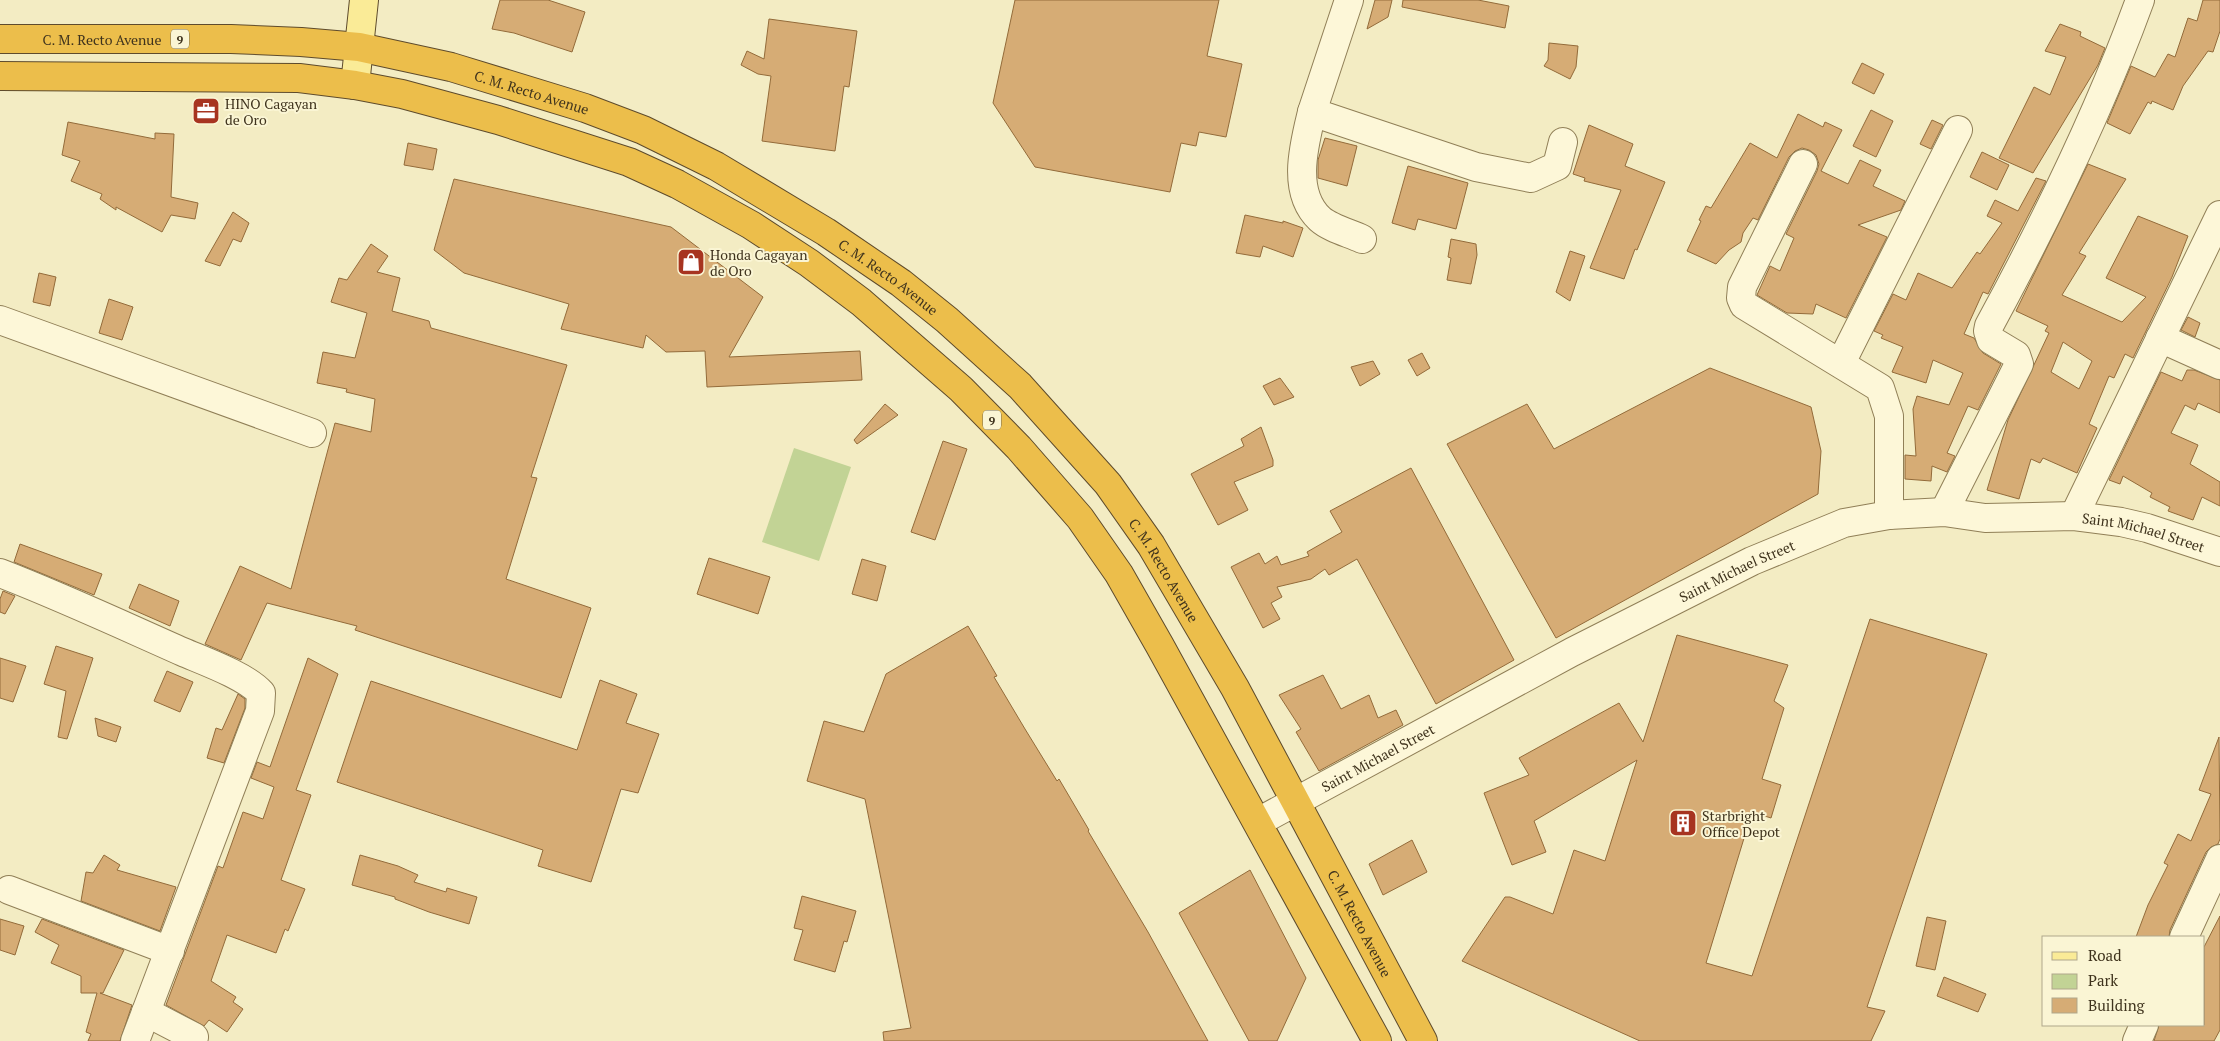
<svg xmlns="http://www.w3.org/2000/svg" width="2220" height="1041" viewBox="0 0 2220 1041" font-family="'PT Serif',serif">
<rect width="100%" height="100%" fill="#f3ecc3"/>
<path fill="#c2d395" d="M794,448L851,467L819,561L762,542Z"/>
<path fill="#d6ac75" stroke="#936b3a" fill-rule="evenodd" d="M500,0H548L585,12L572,52L514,33L492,29Z
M1015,0H1219L1207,56L1242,64L1226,137L1199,132L1196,146L1181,143L1170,192L1035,167L993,103Z
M1375,0H1392L1388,17L1367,29Z
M1403,0H1478L1509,6L1505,28L1402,7Z
M2203,0H2220V31L2213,52L2208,51L2183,86L2173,110L2152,101L2151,104L2148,102L2130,134L2107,123L2131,66L2155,77L2168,54L2175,57L2188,18L2197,21Z
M769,19L857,31L849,87L844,86L835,151L762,141L771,76L758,74L741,65L747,51L764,59Z
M2060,24L2081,32L2080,36L2105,48L2098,65L2033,173L1999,158L2034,87L2050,95L2066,57L2045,51Z
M1549,43L1578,46L1576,67L1570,79L1544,66L1548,60Z
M1862,63L1884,74L1874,94L1852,83Z
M1871,110L1893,121L1876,157L1853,146Z
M1798,114L1823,127L1825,122L1842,130L1821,171L1848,184L1860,160L1881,170L1873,186L1905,201L1901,210L1858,225L1887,237L1846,318L1816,304L1813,314L1787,313L1757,295L1770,266L1780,271L1794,238L1786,234L1817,171L1819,164L1816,155L1809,150L1802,148L1795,151L1789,157L1758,220L1753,218L1743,233L1741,242L1729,250L1716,264L1687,251L1701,221L1699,220L1706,206L1711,208L1750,143L1777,158Z
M1932,120L1943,125L1931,149L1920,144Z
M68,122L155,139V133L174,134L171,197L198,203L195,219L171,215L162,232L116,207V210L100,199L102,194L71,181L80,161L62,155Z
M1589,125L1633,144L1625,166L1665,182L1637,250L1635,249L1624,279L1590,268L1621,190L1584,181L1585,178L1573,174Z
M1325,138L1357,146L1347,186L1318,178V160Z
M408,143L437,149L433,170L404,165Z
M1982,152L2009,165L1997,190L1970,177Z
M2088,164L2126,179L2079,253L2086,256L2062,295L2122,322L2146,297L2106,278L2138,216L2188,236L2172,277L2133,358L2125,354L2114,378L2109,376L2089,424L2097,428L2077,473L2043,458L2040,463L2031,459L2019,499L1987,490L2008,420L2049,333L2045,331L2048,326L2016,311ZM2063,342L2092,361L2079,389L2051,372Z
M1408,166L1468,183L1456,229L1418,219L1415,230L1392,223Z
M2036,178L2046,181L1988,294L1983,292L1964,334L1974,338L1983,353L2001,364L1978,410L1968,406L1947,453L1955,456L1947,472L1932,466L1931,481L1905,479V455L1916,456L1913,409L1917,396L1949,405L1963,373L1933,360L1926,383L1892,372L1903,347L1881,338L1883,335L1874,331L1893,294L1906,300L1918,273L1952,288L1977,252L1980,254L2002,223L1987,216L1995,200L2018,211Z
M454,179L671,227L763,297L729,357L860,351L862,380L707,387L705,351L666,352L646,335L643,348L561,329L569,304L464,273L434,250Z
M233,212L249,223L241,242L233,239L220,266L205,261Z
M1245,215L1283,223V221L1303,228L1293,257L1263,246L1260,257L1236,253Z
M1451,239L1476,244L1477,255L1471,284L1447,280L1451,258L1448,257Z
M371,244L388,256L377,272L400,278L392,311L429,321L431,328L567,365L531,477L537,478L506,579L591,608L561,698L355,630L357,626L267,603L241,660L205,644L240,566L291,589L335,423L371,432L375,399L346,392L347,389L317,383L323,352L355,358L367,313L331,302L339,278L347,280Z
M1570,251L1585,256L1570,301L1556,292Z
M39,273L56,277L50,306L33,302Z
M109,299L133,307L122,340L99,333Z
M2188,317L2200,323L2195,337L2181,330Z
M1422,353L1430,368L1417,376L1408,360Z
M1373,361L1380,374L1360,386L1351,367Z
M1710,368L1811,407L1821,451L1818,494L1556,638L1447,444L1527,404L1554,449Z
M2187,370H2194L2220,380V413L2198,403L2195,410L2185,405L2171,433L2198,445L2190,464L2220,482V506L2202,497L2193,520L2168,511L2170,507L2150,497L2152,493L2123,476L2120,484L2109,480L2161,372L2182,381Z
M1280,378L1294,397L1274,405L1263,386Z
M885,404L898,415L857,444L854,440Z
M1261,427L1273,460V466L1234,482L1248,510L1218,525L1191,474L1244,446L1241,439Z
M943,441L967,449L935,540L911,532Z
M1411,468L1514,660L1436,704L1357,559L1329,575L1325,569L1311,579L1277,587L1282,597L1271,603L1280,619L1263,628L1231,567L1259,553L1265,564L1277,556L1281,565L1309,556L1307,552L1342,532L1330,511Z
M20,544L102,574L94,595L14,562Z
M709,558L770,577L758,614L697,594Z
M862,559L886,566L877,601L852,594Z
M139,584L179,601L170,626L129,608Z
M3,591L15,596L5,614L0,612V599Z
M1870,619L1987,654L1867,1007L1885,1011L1871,1041H1640L1462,961L1505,897H1510L1553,914L1574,850L1605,861L1637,760L1534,821L1546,852L1512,865L1484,793L1529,775L1519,758L1619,703L1643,742L1677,635L1788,665L1774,701L1784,708L1762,779L1781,785L1771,818L1752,812L1706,963L1752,976Z
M968,626L997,676L994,677L1025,729L1057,781L1059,779L1089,830L1088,831L1148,932L1208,1041H884L883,1032L911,1028L865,799L807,781L824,721L864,732L886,674Z
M56,646L93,658L67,739L58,737L66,691L44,684Z
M0,658L26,666L13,702L0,698Z
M308,658L338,674L296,790L311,795L281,880L305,889L288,931L285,929L276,953L227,935L211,981L236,997L233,1002L243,1009L227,1032L209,1020L204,1026L166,1005L218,866L223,868L243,812L263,819L274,787L251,778L257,762L270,767Z
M167,671L193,682L180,712L154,701Z
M1323,675L1341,709L1369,695L1378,718L1396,710L1403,725L1319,771L1296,732L1301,729L1279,695Z
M600,680L637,694L626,723L659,734L638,793L621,789L591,882L538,866L543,850L337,782L371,681L577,750Z
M238,694L245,699V708L224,763L207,758L216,728L222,730Z
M95,718L121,727L116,742L98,736Z
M2219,737L2220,839L2218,844L2211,847L2206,852L2170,930L2169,937H2136L2148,905L2168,865L2164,863L2178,834L2191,841L2211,794L2199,790Z
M1412,840L1427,872L1383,895L1369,864Z
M104,855L120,865L117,870L176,887L160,931L81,901L86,872L93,873Z
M360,855L398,866L418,875L414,882L446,892L447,888L477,897L469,924L429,912L395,899V897L352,885Z
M1250,870L1306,978L1277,1041H1249L1179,913Z
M802,896L856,911L847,942L844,941L835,972L794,960L803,930L794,928Z
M2220,916V1030L2214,1041H2154L2159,1025H2204V947Z
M1927,917L1946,921L1935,970L1916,966Z
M0,919L24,926L15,955L0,950Z
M42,919L124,950L103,993H100L132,1005L120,1041H88L91,1034L86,1032L97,993H81V976L51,963L59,945L35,932Z
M1944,977L1986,994L1978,1012L1937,996Z"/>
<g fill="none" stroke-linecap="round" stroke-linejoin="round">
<defs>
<g id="minor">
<path d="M1349,0L1312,112L1476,167L1531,178L1557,166L1563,142"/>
<path d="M1312,112C1304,145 1291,192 1320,219C1330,228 1349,233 1362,239"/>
<path d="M1803,164L1742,287L1741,298L1744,305L1880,388L1889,416V515"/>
<path d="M0,320L312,433"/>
<path d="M2160,338L2220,365"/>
<path d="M1841,363L1958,130"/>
<path d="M1944,512L2019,364L2016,355L1991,340L1988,331L1989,326C2046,221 2099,113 2140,0"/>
<path d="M2074,516L2220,215"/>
<path d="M0,573C62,597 122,625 183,652C204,661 246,676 261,693L260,711L135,1041"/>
<path id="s1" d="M1258,822L1572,652L1752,561L1844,523L1889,515L1944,512L1985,518L2074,516L2121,522L2147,528L2220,552"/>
<path d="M9,890L170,951"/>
<path d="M2184,937L2220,859"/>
<path d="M146,1012L194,1037"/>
<path d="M2137,1041L2144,1025"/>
</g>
<path id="major" d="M355,85L364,0"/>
<g id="highway">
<path id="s2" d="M0,39H231L301,42L359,47L451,67L585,108L643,130L716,166L826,232L901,283L947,320L1020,386L1108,484L1151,545L1235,688L1423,1041"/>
<path d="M0,76L299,78L355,85L402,94L498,120L629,162L677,184L751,225L809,263L861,302L961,389L1019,448L1080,518L1119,574L1160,646L1377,1041"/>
</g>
</defs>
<use href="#minor" stroke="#907f57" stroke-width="30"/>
<use href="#major" stroke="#5e4b2c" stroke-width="30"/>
<use href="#highway" stroke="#5e4b2c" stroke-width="30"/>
<use href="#minor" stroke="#fdf7d8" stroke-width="28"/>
<use href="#major" stroke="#faeb97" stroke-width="28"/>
<use href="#highway" stroke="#ecbe4b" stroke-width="28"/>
</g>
<defs>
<symbol id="office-square" viewBox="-11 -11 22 22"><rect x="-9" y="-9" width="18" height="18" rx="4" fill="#a73420" stroke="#faf5d4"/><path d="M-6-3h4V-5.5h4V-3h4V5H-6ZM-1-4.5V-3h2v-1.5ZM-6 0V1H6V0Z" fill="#fff"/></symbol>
<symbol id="shop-square" viewBox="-11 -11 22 22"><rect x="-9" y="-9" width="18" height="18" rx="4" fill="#a73420" stroke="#faf5d4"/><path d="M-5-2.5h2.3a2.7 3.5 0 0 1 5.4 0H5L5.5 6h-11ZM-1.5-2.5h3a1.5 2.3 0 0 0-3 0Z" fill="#fff"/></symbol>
<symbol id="building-square" viewBox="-11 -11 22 22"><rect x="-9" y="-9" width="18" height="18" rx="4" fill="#a73420" stroke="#faf5d4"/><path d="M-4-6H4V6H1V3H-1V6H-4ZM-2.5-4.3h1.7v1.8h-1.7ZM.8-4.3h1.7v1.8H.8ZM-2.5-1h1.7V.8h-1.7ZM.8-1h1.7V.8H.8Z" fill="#fff"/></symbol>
</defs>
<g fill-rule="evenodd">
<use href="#office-square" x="190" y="95" width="32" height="32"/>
<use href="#shop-square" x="675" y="246" width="32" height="32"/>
<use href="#building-square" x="1667" y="807" width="32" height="32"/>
</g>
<g text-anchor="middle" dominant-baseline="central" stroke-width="4" stroke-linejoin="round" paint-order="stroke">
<g fill="#faf5d4" stroke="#776d54" stroke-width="1">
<rect x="171" y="29.5" width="18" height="19" rx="4"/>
<rect x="983" y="410.5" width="18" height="19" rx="4"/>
</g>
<g font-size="12" font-weight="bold" fill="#3f331d">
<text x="180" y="39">9</text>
<text x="992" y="420">9</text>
</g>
<g font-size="14" fill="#3f331d" stroke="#faf5d4">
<text stroke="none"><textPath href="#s2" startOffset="102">C. M. Recto Avenue</textPath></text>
<text stroke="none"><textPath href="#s2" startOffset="538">C. M. Recto Avenue</textPath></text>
<text stroke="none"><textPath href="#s2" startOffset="942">C. M. Recto Avenue</textPath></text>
<text stroke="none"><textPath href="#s1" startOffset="961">Saint Michael Street</textPath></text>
<text stroke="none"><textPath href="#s2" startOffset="1348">C. M. Recto Avenue</textPath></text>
<text stroke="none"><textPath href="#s1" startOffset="541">Saint Michael Street</textPath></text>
<text stroke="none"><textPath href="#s1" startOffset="136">Saint Michael Street</textPath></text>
<text stroke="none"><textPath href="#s2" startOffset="1752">C. M. Recto Avenue</textPath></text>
</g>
<g font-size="14" fill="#3f331d" stroke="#faf5d4" text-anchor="start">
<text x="225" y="103">HINO Cagayan<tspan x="225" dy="16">de Oro</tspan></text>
<text x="710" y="254">Honda Cagayan<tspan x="710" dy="16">de Oro</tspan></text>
<text x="1702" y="815">Starbright<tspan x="1702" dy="16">Office Depot</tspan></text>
</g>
</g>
<rect x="2042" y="936" width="162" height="90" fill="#faf5d4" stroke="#afa78b"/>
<rect x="2052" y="952" width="25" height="8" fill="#faeb97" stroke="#afa78b"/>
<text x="2088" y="961" font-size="15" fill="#3f331d">Road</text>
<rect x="2052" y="974" width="25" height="15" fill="#c2d395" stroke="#afa78b"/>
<text x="2088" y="986" font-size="15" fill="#3f331d">Park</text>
<rect x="2052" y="998" width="25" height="15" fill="#d6ac75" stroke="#afa78b"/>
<text x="2088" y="1011" font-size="15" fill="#3f331d">Building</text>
</svg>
